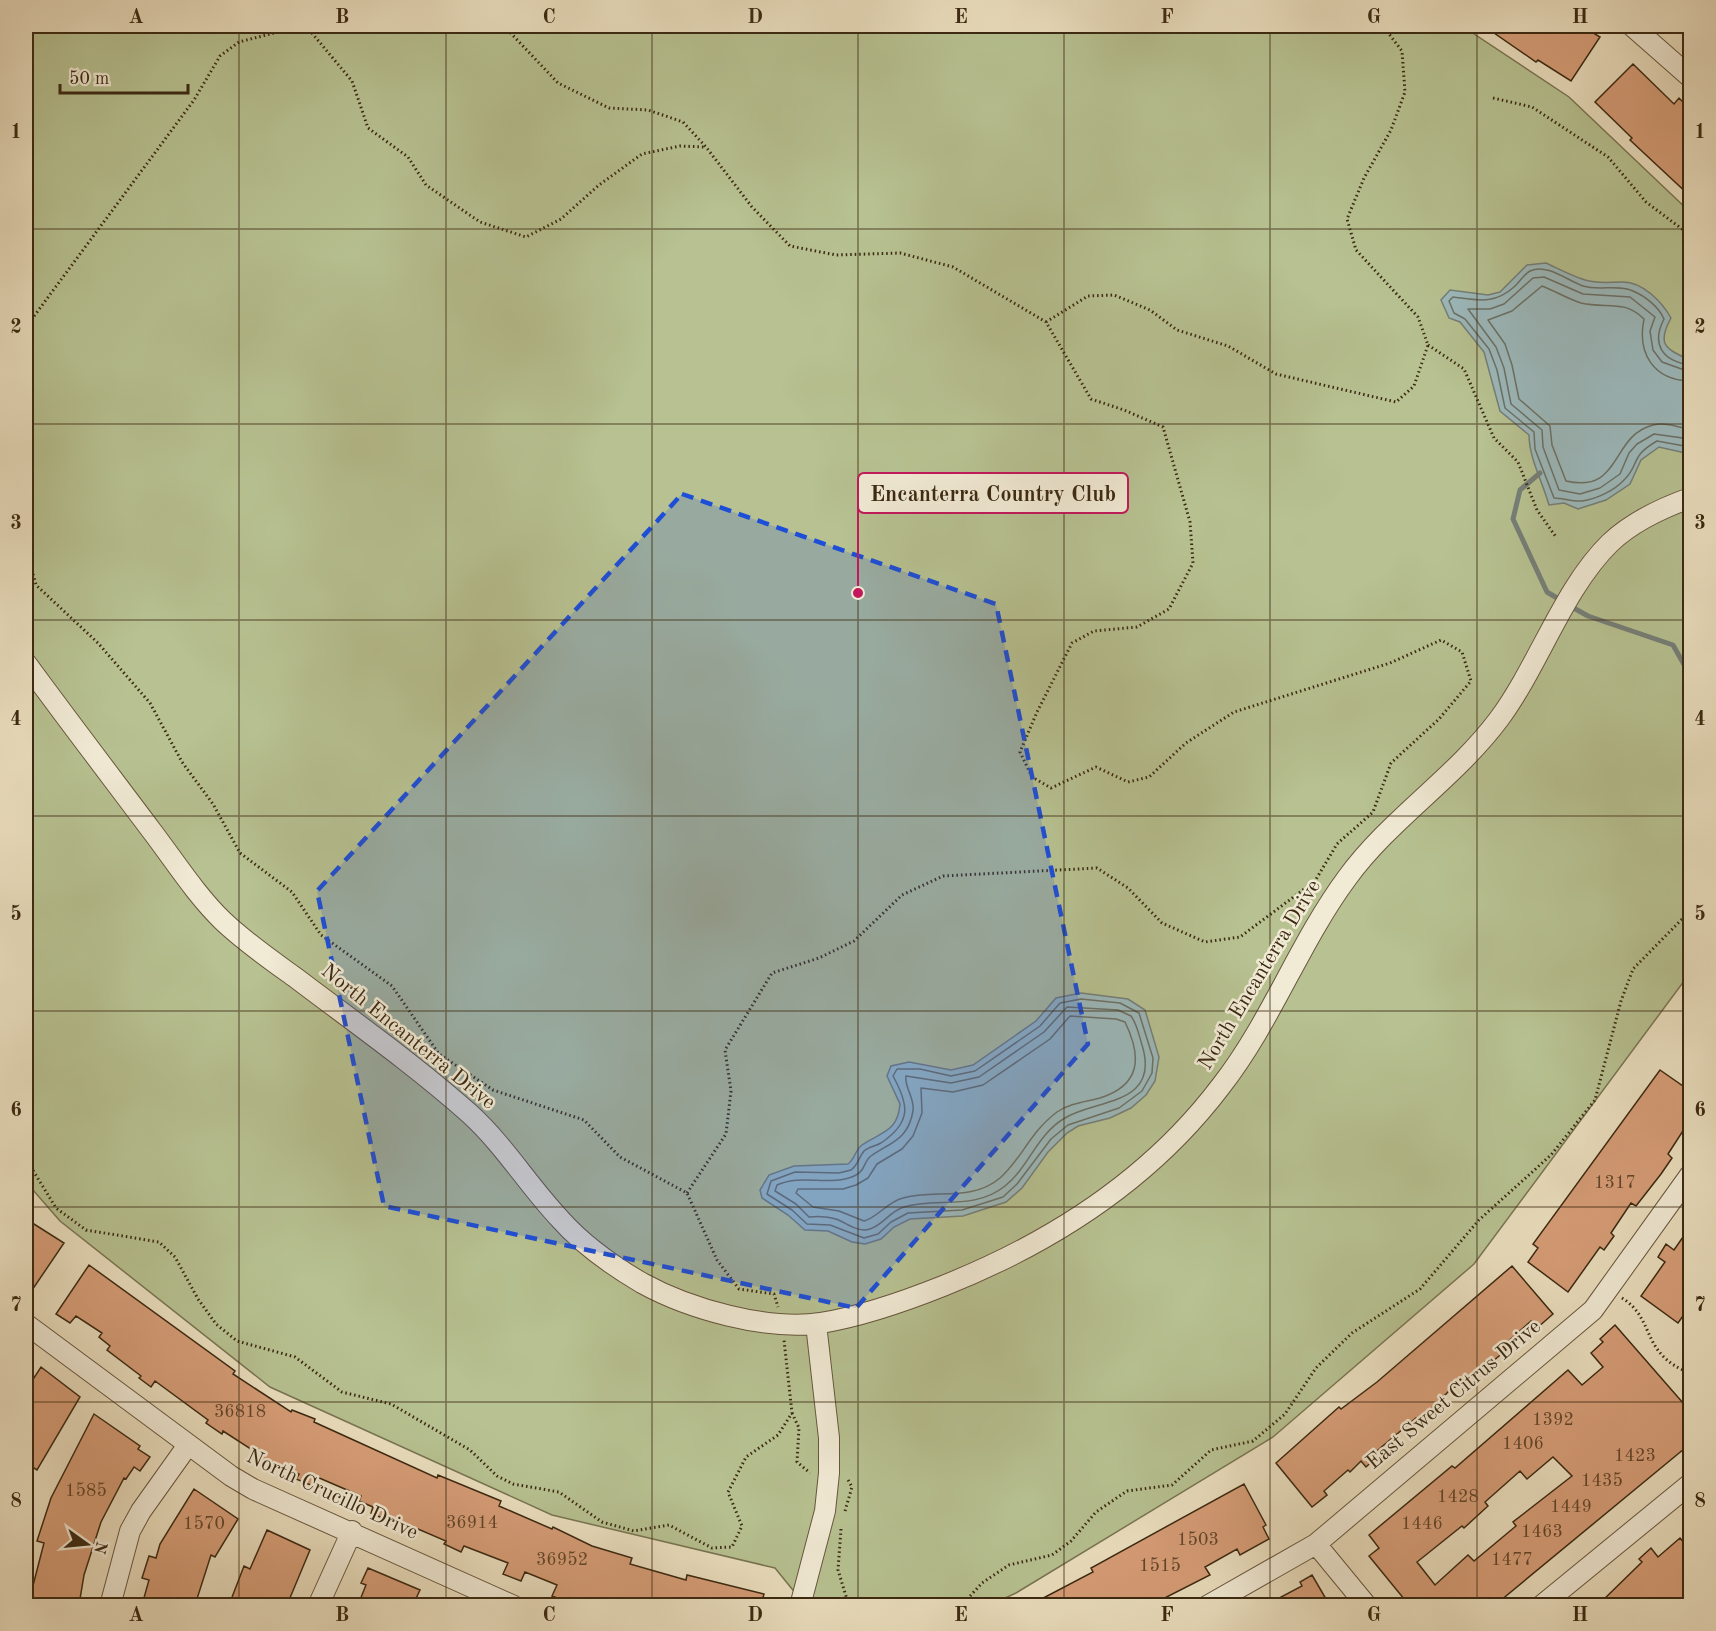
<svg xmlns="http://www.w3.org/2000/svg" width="1716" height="1631" viewBox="0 0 1716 1631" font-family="'Old Standard TT',serif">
<rect width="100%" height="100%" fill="#eadebe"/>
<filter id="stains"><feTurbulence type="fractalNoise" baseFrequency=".00333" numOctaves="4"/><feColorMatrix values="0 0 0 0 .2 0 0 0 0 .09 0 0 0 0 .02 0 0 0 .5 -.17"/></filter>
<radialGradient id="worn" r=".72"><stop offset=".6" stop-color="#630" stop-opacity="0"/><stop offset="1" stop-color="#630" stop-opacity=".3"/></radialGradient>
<path fill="#b7c191" stroke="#797552" stroke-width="1.5" d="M26,26H1462L1569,97L1690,212V973L1474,1264L1273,1437L1016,1593L990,1605H805L775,1568L552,1515L270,1387L60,1221L26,1182Z"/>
<path fill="#9cb9bc" stroke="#757f78" stroke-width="1.5" d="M1546,263C1559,269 1572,276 1585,280C1598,284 1610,282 1623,282C1643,282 1662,302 1671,318C1656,345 1666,349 1690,360V454L1659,447L1641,460L1630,484L1606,500L1578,509L1564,503L1549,505C1543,483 1529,458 1529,435L1500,411L1484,352L1460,322L1449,318L1441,300L1450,290L1488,295L1500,292L1527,265Z
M1081,993L1128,999L1145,1010L1159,1057L1155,1081L1146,1095L1131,1108L1110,1118L1078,1126L1067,1133L1048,1152L1022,1188L1006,1202L963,1216L910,1219L894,1227L881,1239L865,1244L852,1242L828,1231L805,1230L788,1215L762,1198L760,1190L769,1175L794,1166L848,1164C855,1159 855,1150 862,1145C881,1132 898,1132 900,1104L887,1076L891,1066L909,1062L951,1070L973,1065L1036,1021L1056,998Z"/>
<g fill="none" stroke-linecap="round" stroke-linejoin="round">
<path stroke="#6c7167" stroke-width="1.5" d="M1690,365C1662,361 1651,344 1664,319C1659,307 1645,296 1633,291C1618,284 1599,291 1583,286C1568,281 1547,263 1530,271C1524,274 1519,283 1514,287C1494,305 1477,300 1453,297L1449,301L1454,313L1465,319L1489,349L1497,370L1505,408L1534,432L1535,449L1554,498C1562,498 1574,502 1582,501C1596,499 1614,491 1624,480C1640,465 1629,457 1657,441L1690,447
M1690,372L1662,362L1653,350L1650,331L1655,317L1630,297L1583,294L1544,277L1533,278L1504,304L1490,309H1468L1496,347L1504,368L1511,404L1542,430L1543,447L1559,490L1580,494L1600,488L1620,474L1629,453L1637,444L1654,434L1690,439
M1690,381C1653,380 1637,353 1644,319C1624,299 1607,309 1581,303C1568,299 1555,291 1542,286L1512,311L1488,320L1505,344L1512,365L1519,399L1550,426L1552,445L1566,481C1622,494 1610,436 1653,425C1665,422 1679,427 1690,430
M1081,999L1120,1003L1139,1013L1153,1058L1152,1073L1142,1091L1119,1108L1068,1125L1051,1139L1017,1184L1003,1197L962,1210L908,1213L891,1222L878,1234L864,1238L830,1225L807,1224L792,1210L767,1194L771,1181L795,1172L839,1173L851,1170C859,1164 858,1158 864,1151C868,1147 876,1146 881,1143C912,1122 909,1105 893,1076L897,1069H920L951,1076L975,1071L1040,1026L1060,1003Z
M1067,1007L1118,1010L1131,1016C1137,1024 1139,1035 1142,1045C1161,1106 1095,1099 1065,1118C1037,1134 1029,1167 1005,1186C974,1211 936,1197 904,1207C890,1211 883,1225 870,1229C858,1233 847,1223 836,1219C827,1216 818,1216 809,1217L796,1204L775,1191L777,1185C800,1175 822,1184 845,1179C868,1174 862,1162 871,1156C891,1142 908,1140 913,1111C915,1098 904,1087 906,1076L951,1083L979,1077L1044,1032Z
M1070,1016L1116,1019L1125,1022C1142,1057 1141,1085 1100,1098C1085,1102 1070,1103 1057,1112C1030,1132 1021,1160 1000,1178C972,1202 934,1189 903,1198C887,1202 877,1218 864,1221L839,1211L813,1207L796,1193L798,1189H843L856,1185L868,1178L877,1164L902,1149L913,1136L922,1113L921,1088L953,1092L983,1085L1050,1039Z"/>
<path stroke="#757f78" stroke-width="5" d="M1540,473L1520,490L1513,519L1547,592L1562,601
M1570,606L1588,616L1673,645L1690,675"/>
</g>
<path fill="#d69d77" stroke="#3b2912" stroke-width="1.5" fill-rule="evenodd" d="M1484,26H1582L1600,37L1571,81L1538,60L1536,62Z
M1633,64L1674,104L1679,98L1690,109V196L1630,140L1632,138L1595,102Z
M1660,1070L1690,1091V1120L1668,1154L1672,1158L1661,1174L1636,1206L1631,1203L1611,1233L1614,1236L1604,1250L1600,1247L1568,1292L1528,1262L1538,1248L1533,1244Z
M26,1219L64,1243L26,1299Z
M1690,1227V1306L1678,1323L1641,1296L1665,1262L1658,1257L1666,1244L1674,1250Z
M89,1265L235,1371L233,1374L291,1412L292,1410L315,1419L314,1422L437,1478L438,1475L501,1501L499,1506L552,1529L553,1527L592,1546L632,1558L630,1564L686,1580L687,1575L764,1594L761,1605H575L552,1596L557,1585L525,1572L521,1581L503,1574L508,1563L464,1546L461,1552L444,1544L446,1541L418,1529L416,1533L371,1513L373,1507L359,1501L361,1496L317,1477L313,1486L296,1479L299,1474L272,1462L270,1468L257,1463L260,1455L223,1431L222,1434L206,1423L208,1420L155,1381L151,1387L139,1378L141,1376L107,1350L110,1346L99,1337L102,1333L76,1316L70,1323L56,1314Z
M1512,1266L1553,1314L1537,1328L1531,1321L1503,1346L1506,1350L1492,1362L1489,1359L1455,1387L1454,1386L1419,1421L1416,1418L1378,1450L1381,1453L1366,1467L1361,1461L1350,1472L1348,1470L1324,1491L1327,1495L1312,1507L1276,1463L1339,1407L1341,1409L1377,1382Z
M1615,1325L1690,1411V1444L1495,1605H1409L1369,1556L1379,1548L1369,1535L1452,1466L1455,1468L1568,1370L1582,1385L1603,1367L1591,1353L1603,1342L1600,1339ZM1553,1457L1572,1476L1513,1522L1516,1526L1474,1561L1468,1555L1435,1585L1417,1562L1462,1526L1464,1528L1488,1506L1485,1502L1520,1471L1527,1479Z
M41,1367L80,1397L37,1470L26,1463V1390Z
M94,1414L140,1446L138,1449L150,1457L140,1471L134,1467L126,1479L124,1478L101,1522L84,1575L79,1605H28L44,1543L37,1541L51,1498Z
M1244,1484L1266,1525L1263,1527L1269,1539L1240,1555L1237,1549L1205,1567L1210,1575L1151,1605H1030L1093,1572L1091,1568Z
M194,1489L238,1519L215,1557L211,1555L195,1605H142L149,1580L142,1578L149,1556L156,1558L160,1544Z
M267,1530L310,1550L287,1605H229L244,1566L250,1569Z
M1680,1538L1690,1550V1593L1677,1605H1598L1642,1562L1639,1559L1651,1548L1658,1557Z
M368,1568L420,1590L413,1605H358L366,1585L361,1583Z
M1312,1575L1326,1599L1312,1605H1266L1302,1586L1300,1582Z"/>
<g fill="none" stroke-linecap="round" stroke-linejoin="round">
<defs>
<path id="minor" d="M1632,26L1690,77
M26,663C67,719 109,774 151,830C174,860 196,895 223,921C245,942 271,960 296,978C354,1022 415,1065 470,1114C504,1145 528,1185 560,1219C582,1244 613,1266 642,1283C689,1309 767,1331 821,1323C863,1316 903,1302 943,1286C1051,1243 1150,1180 1221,1086C1271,1022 1299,943 1347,878C1390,819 1455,778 1499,719C1539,665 1563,589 1610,543C1632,522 1662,508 1690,498
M26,1324L231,1476L253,1489L514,1606
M1316,1544L1367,1606
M110,1606L130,1531L141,1511L188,1445
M318,1606L352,1531
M800,1606L825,1511L829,1473V1438L816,1324
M1207,1606L1316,1544L1593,1310L1690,1175
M1541,1606L1690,1484"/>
</defs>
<use href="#minor" stroke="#67563d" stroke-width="22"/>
<path stroke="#3b2912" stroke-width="3" stroke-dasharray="1.5 3" stroke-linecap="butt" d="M306,26L352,81L368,128L408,157L426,185L480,222L526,237L561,219L599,185L642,154L680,146L705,147
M504,26L558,83L609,108L648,110L683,122L706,147L752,207L790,246L836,255L900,253L953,267L1046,322L1091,399L1124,410L1163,427L1190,522L1193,563L1169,609L1137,627L1094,631L1072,643L1037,712L1020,752L1032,777L1051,788L1096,767L1128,782L1149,777L1186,743L1234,712L1390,663L1441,640L1462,652L1471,681L1439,719L1391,763L1373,812L1337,844L1315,881L1240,937L1205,942L1162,923L1128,888L1097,868L943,876L902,895L854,941L819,958L772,973L725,1050L731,1091L726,1134L687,1193
M1493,98L1532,107L1608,157L1646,202L1690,235
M1046,322L1088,296L1114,295L1150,310L1177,330L1228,346L1276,374L1396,402L1414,386L1428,345L1418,317L1356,250L1347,219L1364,178L1391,130L1405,92L1402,51L1383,26
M26,327L194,100L220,56L239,42L274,33L282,26
M1428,345L1464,369L1494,438L1518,462L1537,510L1556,537
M26,548L36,585L98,643L150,703L182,762L213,804L240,853L292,892L321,935L392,986L439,1054L493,1090L584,1120L620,1157L687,1193L717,1260L739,1289L774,1294L778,1307
M26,1159L56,1208L86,1230L159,1242L175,1257L198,1299L216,1324L237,1341L295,1357L342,1392L391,1404L470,1450L497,1476L513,1484L559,1492L602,1522L634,1531L669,1525L712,1548L732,1547L742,1526L728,1492L746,1457L778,1435L792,1413L784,1340
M1622,1298C1656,1319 1640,1354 1690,1373
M792,1413L799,1428L797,1462L810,1473
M845,1511L852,1487L847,1478
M841,1529L838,1570L849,1606
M961,1606L982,1583L1009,1565L1052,1555L1071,1541L1096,1512L1127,1491L1172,1485L1211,1450L1253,1441L1285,1414L1316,1368L1352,1333L1420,1289L1479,1220L1551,1155L1595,1100L1621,1001L1633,969L1690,911"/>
<use href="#minor" stroke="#f1ead5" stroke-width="20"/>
</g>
<path fill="#1d4ed8" fill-opacity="0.2" stroke="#1d4ed8" stroke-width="4.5" stroke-dasharray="12 8" stroke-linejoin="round" d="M682,494L996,604L1088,1044L856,1308L384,1206L317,891Z"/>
<path fill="none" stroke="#3b2912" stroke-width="1.5" stroke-opacity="0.55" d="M239,26V1606M446,26V1606M652,26V1606M858,26V1606M1064,26V1606M1270,26V1606M1477,26V1606M26,229H1690M26,424H1690M26,620H1690M26,816H1690M26,1011H1690M26,1207H1690M26,1402H1690"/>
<g text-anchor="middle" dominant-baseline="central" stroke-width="5" stroke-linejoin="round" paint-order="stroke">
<g font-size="18" fill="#62462b">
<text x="1615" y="1183">1317</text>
<text x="240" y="1412">36818</text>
<text x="1553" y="1420">1392</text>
<text x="1523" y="1444">1406</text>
<text x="1635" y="1456">1423</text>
<text x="1602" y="1481">1435</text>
<text x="86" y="1491">1585</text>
<text x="1458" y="1497">1428</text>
<text x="1571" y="1507">1449</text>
<text x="472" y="1523">36914</text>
<text x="204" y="1524">1570</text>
<text x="1422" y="1524">1446</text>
<text x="1542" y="1532">1463</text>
<text x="1198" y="1540">1503</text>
<text x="562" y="1560">36952</text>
<text x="1512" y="1560">1477</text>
<text x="1160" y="1566">1515</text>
</g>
<g font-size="21" fill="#3b2912" stroke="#f1ead5">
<text transform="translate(1260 975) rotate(-59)">North Encanterra Drive</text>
<text transform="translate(408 1037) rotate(39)">North Encanterra Drive</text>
<text transform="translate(1454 1395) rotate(-40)">East Sweet Citrus Drive</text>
<text transform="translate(332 1495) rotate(25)">North Crucillo Drive</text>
</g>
</g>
<path fill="none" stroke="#c2185b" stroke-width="2" d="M858 593L858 493"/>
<circle fill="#c2185b" stroke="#f1ead5" stroke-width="2" cx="858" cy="593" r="6"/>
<rect fill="#f1ead5" stroke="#c2185b" stroke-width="2" x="858" y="473" width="270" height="40" rx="6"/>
<g font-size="22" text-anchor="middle" font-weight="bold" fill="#3b2912">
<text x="993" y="501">Encanterra Country Club</text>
</g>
<rect width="1716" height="1631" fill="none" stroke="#eadebe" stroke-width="66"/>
<g transform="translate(87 1544) rotate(105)" stroke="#f1ead5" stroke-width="4.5" paint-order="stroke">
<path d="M0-4.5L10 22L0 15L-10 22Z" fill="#3b2912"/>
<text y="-9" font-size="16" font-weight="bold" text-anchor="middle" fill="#3b2912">N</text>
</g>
<path d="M60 84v9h128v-9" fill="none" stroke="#3b2912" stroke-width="3"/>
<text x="69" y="84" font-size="18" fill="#3b2912" stroke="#f1ead5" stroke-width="4.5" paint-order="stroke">50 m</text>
<rect x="33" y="33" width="1650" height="1565" fill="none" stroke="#3b2912" stroke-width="2"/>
<g font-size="20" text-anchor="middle" font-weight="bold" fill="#3b2912">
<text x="136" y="23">A</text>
<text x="342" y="23">B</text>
<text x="549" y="23">C</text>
<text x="755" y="23">D</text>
<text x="961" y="23">E</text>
<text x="1167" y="23">F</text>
<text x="1374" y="23">G</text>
<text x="1580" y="23">H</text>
<text x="16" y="138">1</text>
<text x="1700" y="138">1</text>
<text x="16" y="333">2</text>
<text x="1700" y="333">2</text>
<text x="16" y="529">3</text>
<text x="1700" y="529">3</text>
<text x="16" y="725">4</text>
<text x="1700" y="725">4</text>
<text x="16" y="920">5</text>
<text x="1700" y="920">5</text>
<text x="16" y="1116">6</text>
<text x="1700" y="1116">6</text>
<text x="16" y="1311">7</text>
<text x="1700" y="1311">7</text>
<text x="16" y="1507">8</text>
<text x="1700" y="1507">8</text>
<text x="136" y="1621">A</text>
<text x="342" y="1621">B</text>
<text x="549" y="1621">C</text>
<text x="755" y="1621">D</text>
<text x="961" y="1621">E</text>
<text x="1167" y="1621">F</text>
<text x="1374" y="1621">G</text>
<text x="1580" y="1621">H</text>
</g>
<rect width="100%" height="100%" filter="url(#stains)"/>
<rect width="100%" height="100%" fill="url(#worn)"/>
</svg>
